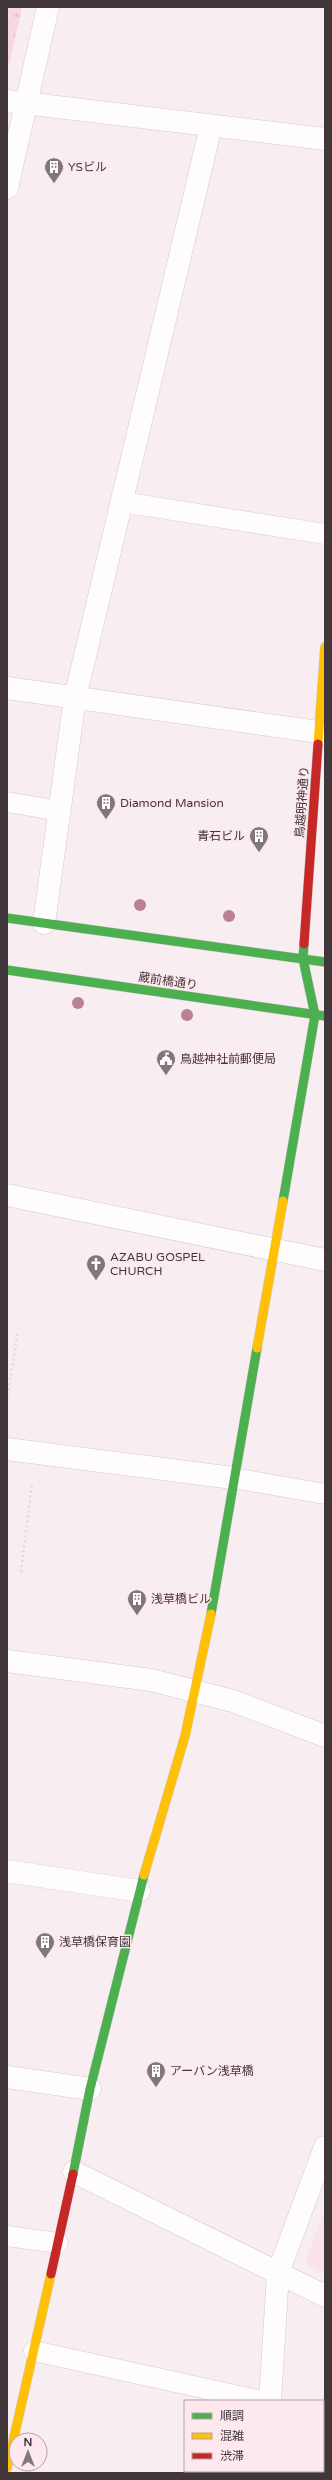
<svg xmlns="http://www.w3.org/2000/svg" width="332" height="2480" viewBox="0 0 332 2480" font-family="'Varela Round','Noto Sans JP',sans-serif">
<defs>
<pattern id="park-tufts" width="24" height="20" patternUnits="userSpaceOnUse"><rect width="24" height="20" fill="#f7d7e0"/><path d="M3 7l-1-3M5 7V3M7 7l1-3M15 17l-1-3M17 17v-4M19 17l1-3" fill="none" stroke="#d5b9c1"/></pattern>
</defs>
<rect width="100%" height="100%" fill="#f8edf0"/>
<path fill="#fae3e9" d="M325,2210V2274L309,2266L306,2259Z"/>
<path fill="url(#park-tufts)" d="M7,7H22L9,65L7,64Z"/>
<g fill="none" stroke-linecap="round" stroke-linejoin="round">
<defs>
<path id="lane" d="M122,502L325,534
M7,802L60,811
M233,1478L325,1494
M7,2236L58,2243
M34,2351L262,2401
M323,2430L325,2431"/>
<path id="street" d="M7,101L325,139
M7,188L48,7
M7,688L325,733
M44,923L75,698L211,126
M7,1195L325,1260
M7,1449L233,1478
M7,1661L151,1680L233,1701L325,1736
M7,1871L139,1891
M7,2077L90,2089
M74,2172L325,2296
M270,2401L278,2273L325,2147
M266,2473V2471"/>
<path id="fast" d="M7,918L325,962
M7,970L325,1016
M283,1201L315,1015L303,959L304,944
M211,1614L257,1348
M73,2174L90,2089L144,1875"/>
<path id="slow" d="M318,744L325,647
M257,1348L283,1201
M144,1875L185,1736L211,1614
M7,2468L51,2274"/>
<path id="jam" d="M304,944L318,744
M51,2274L73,2174"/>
</defs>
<use href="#lane" stroke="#d4cbce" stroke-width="21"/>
<use href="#street" stroke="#d4cbce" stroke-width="23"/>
<use href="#fast" stroke="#d4cbce" stroke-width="10"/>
<use href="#slow" stroke="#d4cbce" stroke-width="10"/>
<use href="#jam" stroke="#d4cbce" stroke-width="10"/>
<path stroke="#dfdbdc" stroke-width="2.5" stroke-dasharray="2 3" stroke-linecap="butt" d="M7,1400L18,1331
M21,1572L32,1483"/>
<use href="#lane" stroke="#fefcfd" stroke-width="20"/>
<use href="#street" stroke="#fefcfd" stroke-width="22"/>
<use href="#fast" stroke="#4caf50" stroke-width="9"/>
<use href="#slow" stroke="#ffc107" stroke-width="9"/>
<use href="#jam" stroke="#c62828" stroke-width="9"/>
</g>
<g fill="#b98096">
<circle cx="140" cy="905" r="6"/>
<circle cx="229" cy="916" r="6"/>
<circle cx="78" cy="1003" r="6"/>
<circle cx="187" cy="1015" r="6"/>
</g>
<defs>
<symbol id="building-pin" viewBox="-11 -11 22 30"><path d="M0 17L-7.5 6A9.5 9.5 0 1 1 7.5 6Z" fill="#81777a" stroke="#fde8ee"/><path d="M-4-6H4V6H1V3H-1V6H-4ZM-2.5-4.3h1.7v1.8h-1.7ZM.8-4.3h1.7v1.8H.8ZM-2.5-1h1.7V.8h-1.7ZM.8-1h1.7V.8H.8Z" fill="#fff"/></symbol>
<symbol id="civic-pin" viewBox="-11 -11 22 30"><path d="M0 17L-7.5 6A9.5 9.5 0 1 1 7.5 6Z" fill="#81777a" stroke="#fde8ee"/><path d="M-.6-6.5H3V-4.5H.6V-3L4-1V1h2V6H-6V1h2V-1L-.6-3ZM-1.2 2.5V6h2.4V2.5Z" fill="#fff"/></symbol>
<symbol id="church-pin" viewBox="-11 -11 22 30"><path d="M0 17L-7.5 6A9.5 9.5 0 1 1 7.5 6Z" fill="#81777a" stroke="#fde8ee"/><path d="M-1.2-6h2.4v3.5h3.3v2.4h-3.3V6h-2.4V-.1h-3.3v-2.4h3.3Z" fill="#fff"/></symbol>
</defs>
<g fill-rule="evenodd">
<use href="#building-pin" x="43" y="156" width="22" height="30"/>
<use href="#building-pin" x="95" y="792" width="22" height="30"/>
<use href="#building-pin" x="248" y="825" width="22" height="30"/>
<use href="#civic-pin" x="155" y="1048" width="22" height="30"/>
<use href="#church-pin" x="85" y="1253" width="22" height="30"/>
<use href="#building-pin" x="126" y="1588" width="22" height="30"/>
<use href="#building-pin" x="34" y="1931" width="22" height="30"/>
<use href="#building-pin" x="145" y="2060" width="22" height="30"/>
</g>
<g text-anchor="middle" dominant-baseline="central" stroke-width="3" stroke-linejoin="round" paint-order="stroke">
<g font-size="12" fill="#41373a" stroke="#fde8ee" text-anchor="start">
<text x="68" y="167">YSビル</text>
<text x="120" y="803">Diamond Mansion</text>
<text x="245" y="836" text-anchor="end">青石ビル</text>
<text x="180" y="1059">鳥越神社前郵便局</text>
<text x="110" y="1257">AZABU GOSPEL<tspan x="110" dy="14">CHURCH</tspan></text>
<text x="151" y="1599">浅草橋ビル</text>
<text x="59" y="1942">浅草橋保育園</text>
<text x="170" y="2071">アーバン浅草橋</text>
</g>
<g font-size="12" fill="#41373a" stroke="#fde8ee">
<text transform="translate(302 802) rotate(-86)">鳥越明神通り</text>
<text transform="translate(168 981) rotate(8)">蔵前橋通り</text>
</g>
</g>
<rect width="332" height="2480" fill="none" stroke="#41373a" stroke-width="16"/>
<rect x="184" y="2400" width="140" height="72" fill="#fde8ee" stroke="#b2a1a6"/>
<rect x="192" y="2413" width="20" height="6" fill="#4caf50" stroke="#b2a1a6"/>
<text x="220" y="2420" font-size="12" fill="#41373a">順調</text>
<rect x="192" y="2433" width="20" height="6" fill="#ffc107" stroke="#b2a1a6"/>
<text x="220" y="2440" font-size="12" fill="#41373a">混雑</text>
<rect x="192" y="2453" width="20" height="6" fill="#c62828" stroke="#b2a1a6"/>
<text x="220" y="2460" font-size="12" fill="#41373a">渋滞</text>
<g transform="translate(28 2452)"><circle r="19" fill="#fde8ee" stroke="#b2a1a6"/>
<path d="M0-3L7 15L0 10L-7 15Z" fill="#81777a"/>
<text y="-6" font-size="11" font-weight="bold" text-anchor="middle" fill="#41373a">N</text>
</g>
</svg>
